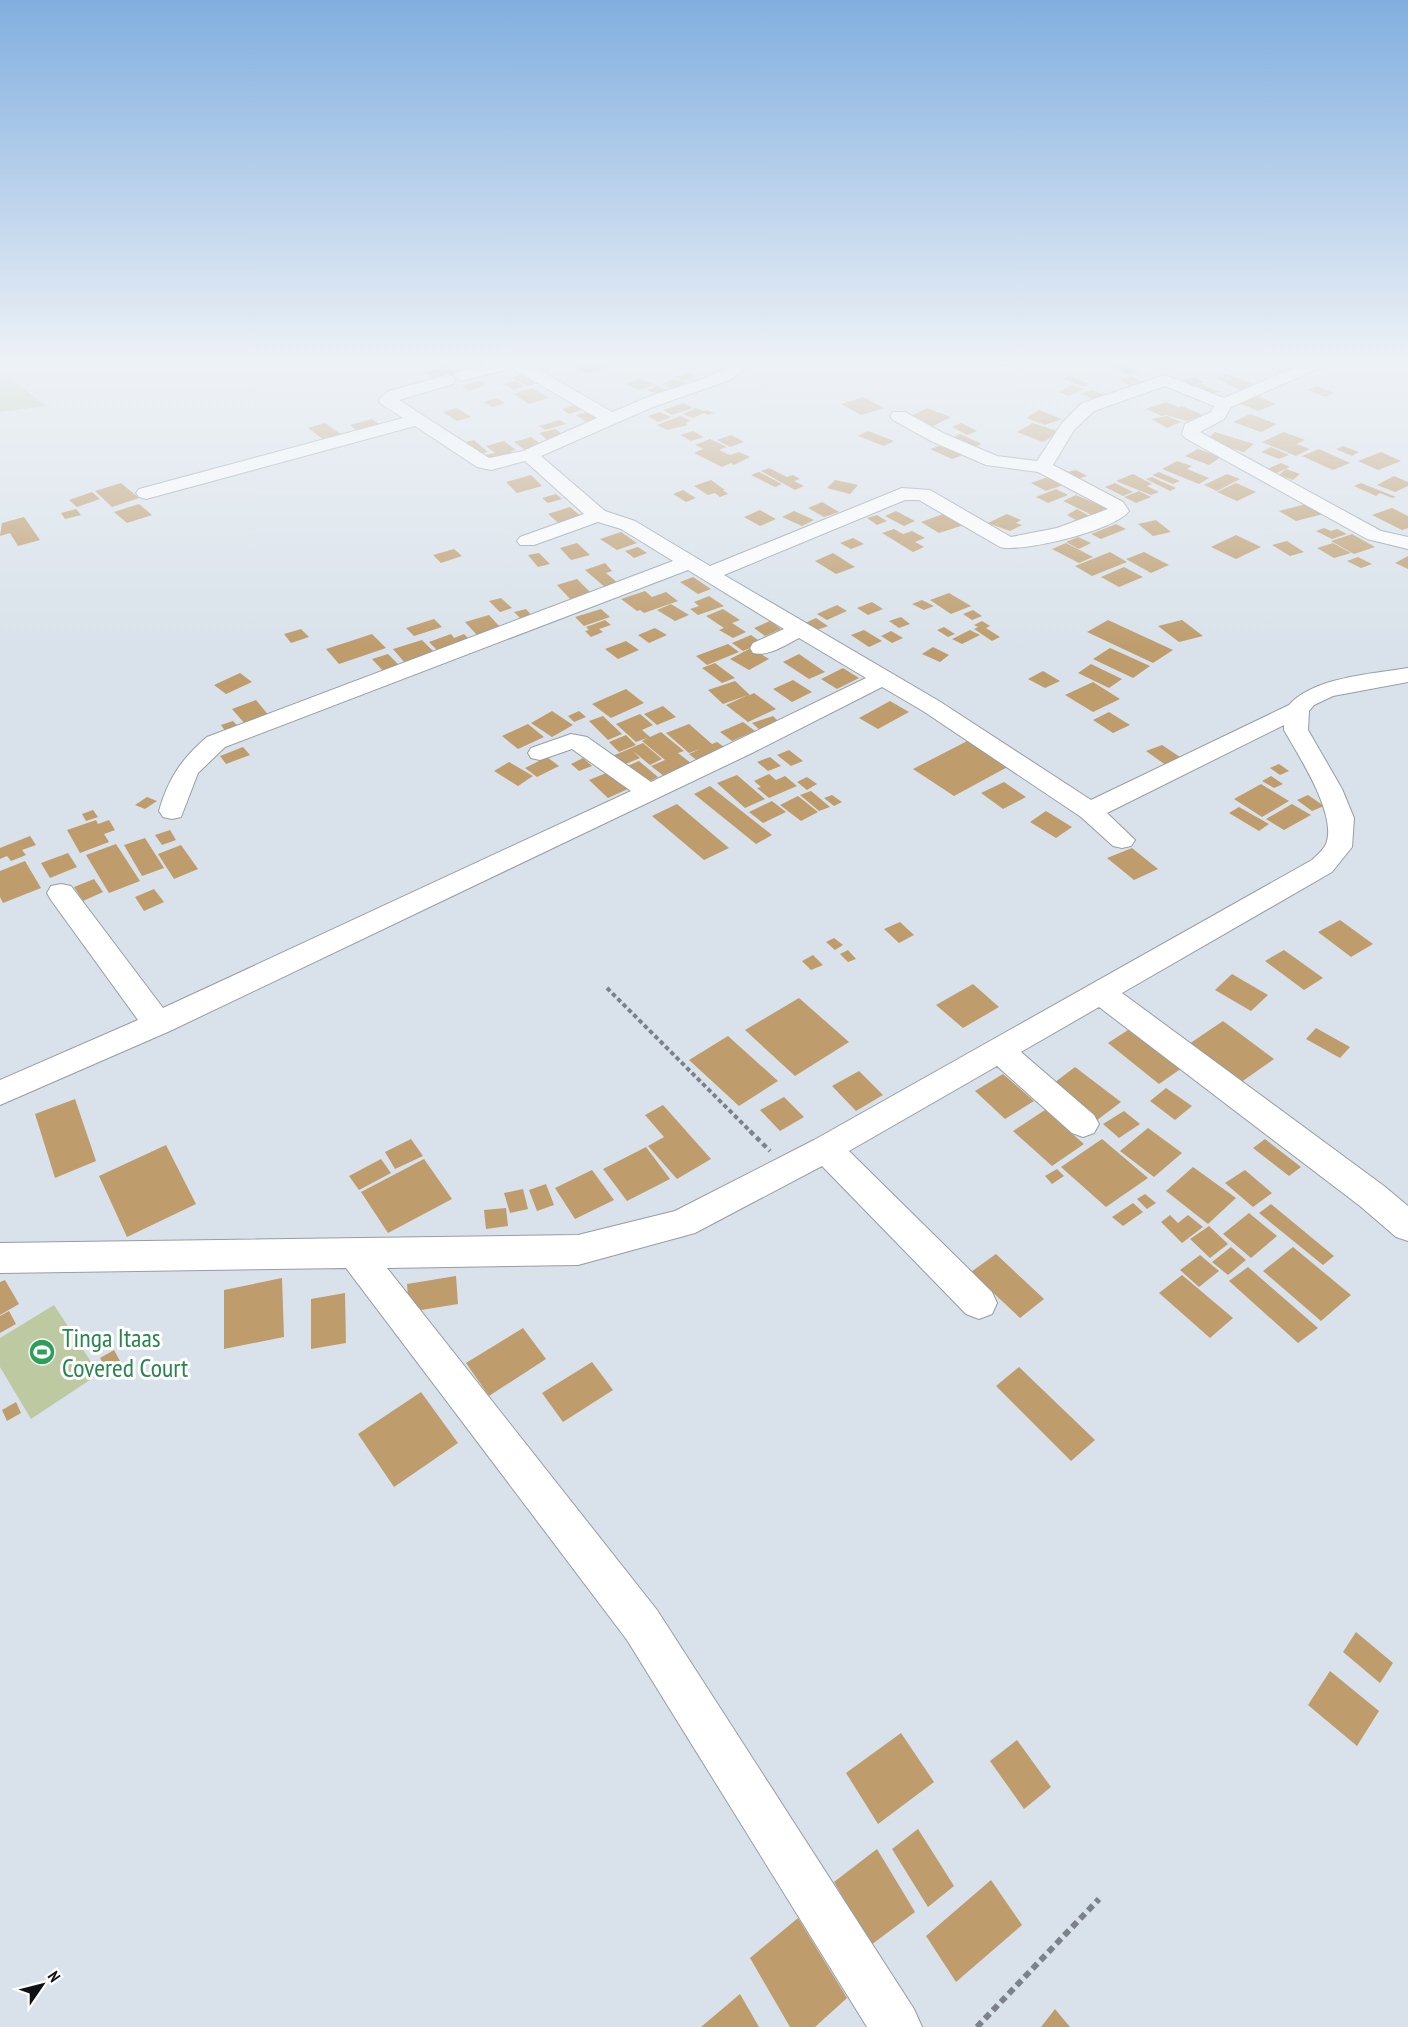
<svg xmlns="http://www.w3.org/2000/svg" width="1408" height="2027" viewBox="0 0 1408 2027" font-family="'PT Sans Narrow',sans-serif">
<rect width="100%" height="100%" fill="#d9e2ea"/>
<path fill="#bdc9a1" d="M12,380L47,406L0,412V381Z
M54,1305L99,1374L31,1419L0,1367V1338Z"/>
<path fill="#be9c6c" d="M590,363H596L607,367L589,374L575,368Z
M996,363H1033L1019,368L1012,365L1006,367Z
M1103,363H1118L1137,371L1128,374Z
M446,366L457,375L436,380L425,372Z
M687,372L693,375L690,376L693,378L684,381L676,377Z
M524,373L542,382L528,386L511,378Z
M1226,374L1258,386L1244,392L1216,378Z
M1070,376L1090,384L1083,387L1063,379Z
M1131,376L1145,383L1134,387L1119,380Z
M1193,377L1204,382L1191,386L1180,381Z
M640,378L654,385L640,390L625,384Z
M674,379L689,384L676,390L662,384Z
M479,381L487,385L469,391L462,386Z
M515,381L525,386L514,390L503,384Z
M1201,384L1219,392L1210,395L1192,387Z
M1073,385L1084,389L1069,396L1058,392Z
M657,386L669,391L659,395L647,390Z
M1317,386L1334,393L1325,397L1307,390Z
M532,388L549,398L529,404L513,394Z
M1092,390L1107,396L1096,400L1081,394Z
M1255,395L1276,404L1258,411L1237,402Z
M864,397L884,408L861,415L841,404Z
M496,398L505,403L492,407L483,402Z
M1166,402L1178,407L1182,406L1203,415L1187,421L1166,415L1162,416L1146,409Z
M684,403L693,408L672,415L663,410Z
M575,405L583,409L569,414L562,409Z
M457,408L471,417L457,421L443,412Z
M696,408L703,411L707,410L714,413L708,415L704,413L693,418L683,414Z
M927,408L951,417L933,426L909,417Z
M1039,410L1062,419L1045,425L1026,418Z
M590,411L604,419L590,424L576,415Z
M660,412L671,417L658,422L648,416Z
M1250,414L1277,424L1261,432L1233,422Z
M681,416L691,421L685,423L688,425L667,430L657,425Z
M1167,416L1181,422L1167,428L1151,419Z
M372,419L383,427L361,434L350,425Z
M560,420L566,424L545,430L539,426Z
M325,423L345,437L328,443L308,428Z
M961,423L977,431L967,435L952,427Z
M1033,423L1060,432L1043,442L1017,432Z
M555,429L567,437L550,442L539,433Z
M693,431L704,437L691,441L680,435Z
M868,431L894,441L884,446L858,436Z
M1215,432L1254,444L1244,452L1205,441Z
M1284,432L1305,440L1296,444L1310,449L1296,456L1262,442Z
M960,434L982,444L970,449L948,440Z
M731,435L744,442L730,447L717,440Z
M531,437L543,446L526,451L514,442Z
M710,439L727,447L719,450L730,455L739,452L750,457L734,465L731,463L722,467L694,453L703,449L695,445Z
M474,440L488,452L476,455L462,443Z
M504,441L516,450L511,451L516,455L493,462L485,455L495,453L486,446Z
M941,445L963,455L952,459L930,449Z
M1343,446L1359,452L1352,456L1336,449Z
M1271,447L1289,455L1279,459L1261,452Z
M1198,449L1221,457L1209,465L1185,456Z
M1319,449L1350,463L1333,470L1302,456Z
M1381,452L1401,461L1378,470L1358,461Z
M1177,461L1192,466L1187,469L1209,478L1199,484L1162,469Z
M1281,463L1290,467L1274,474L1265,470Z
M769,468L787,477L793,475L800,479L794,481L804,486L795,490L761,471Z
M1286,469L1300,474L1293,480L1279,475Z
M1076,470L1087,476L1077,479L1067,472Z
M759,472L782,484L775,487L751,475Z
M1159,472L1180,481L1173,484L1152,475Z
M1133,474L1152,484L1147,486L1159,492L1151,495L1116,481Z
M1227,474L1240,479L1217,491L1204,485Z
M531,475L542,486L517,493L506,482Z
M1394,476L1408,482V486L1395,492L1377,485Z
M1048,477L1063,485L1046,491L1031,483Z
M1152,477L1176,488L1170,491L1146,479Z
M711,480L725,490H723L728,494L720,497L715,493L708,495L694,486Z
M835,480L858,485L850,494L827,488Z
M121,483L139,498L112,507L95,491Z
M1115,483L1133,492L1123,496L1105,487Z
M1236,483L1256,492L1237,501L1217,492Z
M1361,483L1396,497L1392,498L1380,493L1376,496L1354,486Z
M1056,489L1068,495L1048,503L1036,497Z
M683,490L696,498L686,502L673,494Z
M1139,491L1151,497L1136,503L1124,497Z
M92,492L100,499L77,507L69,500Z
M556,494L562,499L548,503L542,498Z
M1076,495L1106,508L1092,515L1063,501Z
M822,502L839,512L824,517L808,508Z
M1310,503L1327,513L1296,521L1279,511Z
M139,504L152,515L127,523L114,512Z
M570,507L583,518L561,525L548,514Z
M1392,508L1408,516V528L1402,530L1372,515Z
M76,509L81,515L65,519L61,513Z
M1077,509L1093,518L1085,521L1081,519L1076,520L1067,515Z
M760,510L776,519L760,526L744,517Z
M794,511L814,520L802,526L782,517Z
M896,511L915,521L904,526L885,516Z
M946,513L964,525L939,533L921,522Z
M1007,514L1021,520L1016,523L1022,525L1010,531L988,523Z
M877,515L887,521L877,525L867,518Z
M24,517L40,540L18,546L10,533L0,536L2,523Z
M1156,520L1171,532L1153,536L1138,524Z
M1116,524L1126,529L1101,539L1091,534Z
M1324,528L1331,531L1337,529L1347,534L1332,539L1316,531Z
M894,529L903,534L912,531L925,538L915,542L924,547L913,552L882,533Z
M621,532L637,543L617,550L600,539Z
M1352,534L1375,547L1354,554L1331,541Z
M1236,535L1261,547L1236,559L1211,547Z
M1078,537L1091,543L1079,549L1066,542Z
M853,538L864,544L851,549L840,543Z
M1287,541L1304,552L1290,556L1272,545Z
M577,543L590,555L571,560L560,548Z
M1066,543L1093,557L1079,563L1052,549Z
M1333,543L1351,553L1334,558L1317,548Z
M638,547L647,553L634,558L625,551Z
M454,549L462,556L441,563L433,555Z
M1110,552L1127,562L1092,576L1075,566Z
M1144,552L1169,565L1151,573L1126,559Z
M539,553L550,564L538,567L528,555Z
M833,553L855,567L836,574L815,561Z
M1408,556V569L1395,563Z
M1358,557L1372,564L1361,568L1347,561Z
M605,563L612,571L606,573L619,584L606,588L585,570Z
M1124,567L1143,577L1119,587L1101,577Z
M693,577L711,589L698,594L680,582Z
M577,579L593,595L572,601L557,585Z
M645,591L652,597L666,592L678,601L644,613L640,610L637,611L621,599Z
M949,593L971,606L951,614L930,600Z
M709,596L724,606L698,615L690,609L699,606L694,602Z
M501,598L512,608L500,612L489,601Z
M922,600L934,606L924,610L912,604Z
M872,602L883,609L868,615L857,608Z
M671,604L689,615L675,621L657,610Z
M837,605L847,611L827,620L817,614Z
M526,609L533,617L522,620L514,612Z
M601,609L610,617L584,626L575,617Z
M723,609L740,620L732,623L746,632L733,638L719,630L724,628L706,616Z
M973,610L982,616L972,620L963,614Z
M489,615L501,628L477,635L465,622Z
M901,617L910,624L899,628L889,621Z
M816,618L828,626L814,631L803,624Z
M434,619L442,627L414,636L406,628Z
M605,620L611,625L599,629L603,632L591,637L585,631L589,630L586,627Z
M1108,620L1173,650L1153,663L1087,632Z
M1182,620L1203,636L1179,642L1158,626Z
M770,621L781,629L765,636L754,628Z
M982,621L990,626L986,628L1000,637L992,641L974,629L978,627L974,625Z
M944,627L955,634L948,637L937,630Z
M655,628L667,635L649,643L638,635Z
M301,629L309,637L291,643L284,634Z
M864,630L882,641L869,647L851,635Z
M970,630L980,635L962,644L952,639Z
M891,631L903,638L892,643L881,636Z
M372,634L386,648L339,664L326,649Z
M451,634L454,638L464,634L470,640L438,651L429,642Z
M751,635L762,643L743,651L732,643Z
M422,640L435,653L405,663L393,649Z
M626,641L639,650L618,659L605,649Z
M728,644L739,652L707,665L696,656Z
M933,647L949,655L940,662L922,654Z
M751,648L769,659L749,670L730,659Z
M1110,648L1150,666L1133,678L1093,659Z
M388,654L400,666L384,672L372,659Z
M799,654L825,672L809,679L783,662Z
M715,663L735,678L722,683L702,668Z
M1091,664L1122,679L1109,688L1078,673Z
M843,668L859,678L837,689L821,679Z
M1043,671L1060,681L1045,688L1028,679Z
M240,673L252,682L226,694L214,685Z
M793,680L812,692L792,702L773,689Z
M735,681L750,695L754,693L776,709L748,722L726,705L748,695L723,704L708,690Z
M1093,682L1120,699L1093,712L1065,695Z
M626,689L644,703L611,718L592,704Z
M256,700L270,717L246,725L232,709Z
M890,701L909,712L878,729L859,718Z
M663,706L676,717L657,725L644,714Z
M552,711L573,725L552,737L531,723Z
M579,711L586,717L574,722L568,716Z
M1109,712L1130,725L1113,733L1093,720Z
M640,714L653,725L642,730L650,737L661,732L684,751L678,753L696,767L669,780L651,766L665,760L642,741L647,738L636,742L616,724Z
M603,716L622,734L608,740L589,721Z
M773,716L781,724L761,731L752,723Z
M233,721L239,727L226,732L221,725Z
M743,722L755,731L732,741L720,732Z
M528,724L544,737L518,749L502,736Z
M689,724L712,744L717,742L727,749L699,762L689,754L700,749L689,753L666,733Z
M626,735L636,745L619,752L609,742Z
M973,738L1013,764L954,796L913,769Z
M643,743L662,759L650,765L633,751L640,758L621,766L610,757Z
M1162,745L1186,761L1170,768L1146,751Z
M243,747L250,755L226,764L220,756Z
M789,750L803,761L791,766L777,755Z
M547,757L559,766L537,777L525,768Z
M770,757L781,766L768,771L757,762Z
M583,758L592,766L579,771L571,764Z
M639,761L658,777L644,784L625,767Z
M509,762L533,776L518,786L494,771Z
M1279,764L1289,771L1280,775L1270,768Z
M611,771L630,788L608,798L589,780Z
M769,774L776,780L785,776L797,786L769,798L757,788L761,787L754,781Z
M737,775L765,799L745,808L717,783Z
M1271,776L1283,784L1274,788L1262,781Z
M807,777L817,784L807,790L797,782Z
M1004,782L1026,797L1003,809L981,793Z
M1261,784L1289,801L1262,817L1234,799Z
M710,786L772,835L756,844L694,794Z
M811,791L830,807L819,811L800,795Z
M832,795L842,802L834,806L824,798Z
M1308,795L1324,806L1312,811L1297,800Z
M798,796L818,812L801,821L780,805Z
M147,797L157,801L145,809L135,805Z
M772,801L786,812L763,823L749,812Z
M677,804L729,848L704,860L652,816Z
M1292,804L1311,815L1284,830L1266,819Z
M1239,807L1269,824L1259,831L1229,813Z
M93,810L98,817L86,821L82,814Z
M1046,811L1072,827L1056,838L1030,822Z
M96,820L98,824L109,820L115,830L104,834L109,842L80,853L67,830Z
M170,830L176,840L162,845L155,835Z
M30,836L36,845L22,850L26,855L11,861L7,856L0,859V848Z
M145,838L164,868L142,876L124,845Z
M116,844L140,881L109,893L86,855Z
M181,845L198,869L174,879L158,854Z
M1132,848L1158,869L1134,880L1107,858Z
M68,853L77,867L50,878L41,863Z
M25,861L41,888L3,903L0,897V871Z
M94,879L103,892L83,901L74,887Z
M154,889L164,902L144,911L135,897Z
M1340,920L1373,944L1351,957L1318,932Z
M900,922L914,935L899,943L884,929Z
M834,938L843,945L835,950L826,942Z
M848,950L856,959L848,962L840,954Z
M1284,950L1323,978L1304,990L1265,961Z
M813,955L823,965L811,970L802,961Z
M1232,974L1268,995L1251,1011L1215,990Z
M973,984L999,1007L963,1028L936,1005Z
M799,998L849,1042L795,1076L745,1030Z
M1223,1021L1274,1059L1237,1085L1186,1046Z
M1131,1028L1182,1068L1159,1084L1108,1043Z
M1316,1028L1350,1047L1340,1058L1306,1039Z
M728,1036L778,1081L739,1106L689,1060Z
M1075,1067L1121,1102L1092,1124L1046,1089Z
M859,1071L883,1095L856,1111L832,1086Z
M1003,1074L1034,1101L1005,1119L975,1091Z
M1166,1088L1192,1106L1175,1120L1150,1101Z
M784,1097L804,1117L780,1131L760,1110Z
M75,1099L96,1161L55,1178L35,1114Z
M663,1105L711,1159L677,1179L648,1146L664,1137L645,1115Z
M1045,1110L1084,1144L1052,1166L1013,1131Z
M1124,1111L1140,1124L1119,1138L1103,1124Z
M1148,1128L1182,1153L1154,1177L1120,1151Z
M411,1139L423,1156L395,1169L385,1152Z
M1102,1139L1148,1178L1106,1207L1061,1167Z
M1265,1139L1301,1167L1289,1176L1253,1148Z
M166,1145L196,1204L127,1237L99,1176Z
M646,1147L670,1179L627,1201L603,1169Z
M381,1159L391,1173L359,1190L349,1176Z
M424,1159L452,1199L388,1233L361,1192Z
M1193,1167L1236,1198L1208,1224L1166,1191Z
M1057,1169L1064,1176L1052,1184L1045,1176Z
M592,1170L614,1200L575,1219L555,1188Z
M1245,1170L1272,1193L1253,1207L1225,1183Z
M546,1184L554,1205L537,1211L529,1190Z
M523,1189L528,1209L510,1213L504,1193Z
M1145,1194L1156,1203L1147,1209L1137,1199Z
M1133,1203L1143,1212L1123,1226L1112,1217Z
M1271,1204L1334,1256L1323,1265L1259,1213Z
M506,1208L508,1226L486,1229L484,1210Z
M1249,1213L1277,1236L1251,1258L1223,1234Z
M1170,1215L1178,1223L1188,1215L1203,1227L1182,1243L1161,1222Z
M1209,1226L1228,1244L1210,1258L1190,1239Z
M1231,1247L1246,1260L1228,1275L1212,1262Z
M1293,1247L1351,1295L1321,1321L1263,1271Z
M996,1254L1044,1299L1020,1318L971,1272Z
M1200,1255L1219,1271L1199,1287L1180,1270Z
M1248,1267L1318,1328L1298,1343L1229,1281Z
M1182,1275L1233,1318L1210,1338L1159,1293Z
M456,1276L458,1304L409,1312L407,1284Z
M282,1278L284,1337L224,1349V1290Z
M5,1280L19,1304L0,1315V1282Z
M345,1293L346,1343L311,1349V1299Z
M9,1311L16,1324L0,1333V1316Z
M523,1328L546,1359L489,1396L466,1363Z
M114,1350L120,1361L106,1369L100,1358Z
M592,1362L613,1390L563,1422L542,1393Z
M1019,1367L1095,1440L1071,1461L996,1386Z
M421,1392L458,1443L394,1487L358,1434Z
M16,1402L21,1413L7,1421L2,1410Z
M1356,1632L1393,1663L1380,1683L1343,1652Z
M1330,1671L1379,1711L1357,1746L1308,1705Z
M901,1733L934,1782L878,1824L846,1773Z
M1017,1740L1051,1787L1024,1809L990,1761Z
M918,1829L954,1886L928,1907L892,1849Z
M877,1849L915,1912L871,1945L834,1882Z
M991,1880L1022,1925L956,1982L926,1936Z
M798,1918L847,1998L815,2027H790L750,1958Z
M740,1994L759,2027H701Z
M1055,2009L1070,2027H1041Z"/>
<g fill="none" stroke-linecap="round" stroke-linejoin="round">
<defs>
<path id="minor" d="M493,363H527L612,412L653,395L706,378L735,363H753L730,380L653,407L541,456L605,511L635,521L710,566L902,488L930,490L1011,537L1057,528L1108,509L1038,472L986,465L931,441L893,420L890,416L893,412H905L943,433L997,456L1037,461L1062,423L1082,403L1165,375L1224,398L1305,363H1326L1324,366L1231,407L1224,419L1200,432L1381,531L1408,537V549L1367,539L1185,438L1182,434L1185,424L1211,412L1214,406L1165,386L1094,411L1074,430L1053,465L1123,502L1129,511C1116,530 1022,553 1000,547L919,500H905L724,575L939,701L1091,800L1289,705C1314,677 1372,674 1408,668V682L1333,696L1314,705L1309,711L1308,730L1342,789L1354,818L1352,847L1332,872L1122,993L1384,1186L1408,1206V1241L1396,1237L1360,1206L1099,1007L1021,1052L1094,1115L1099,1124L1094,1133L1083,1137L1072,1133L997,1066L849,1151L992,1292L997,1303L992,1314L979,1319L966,1314L822,1166L695,1233L578,1265L387,1268L657,1610L914,2009L922,2027H867L627,1640L346,1268L0,1273V1243L578,1235L675,1211L814,1140L1312,860C1316,856 1322,851 1325,846C1340,818 1298,755 1284,730V725L1107,813L1135,840L1131,846L1122,848L1113,846L1081,817L923,711L882,687L752,753L170,1031L0,1105V1080L138,1020L51,900L47,893L51,886L61,884L71,886L163,1008L631,791L572,749L540,760L531,758L528,753L531,748L571,734L587,737L651,782L866,678L799,638C785,645 769,657 753,653L750,648L753,643L784,629L688,570L225,747L198,773L181,817L172,819L163,817L159,811C168,779 182,758 207,737L673,561L621,529L598,522L534,545H520L517,541L520,537L584,514L525,461L491,470L477,467L415,426L146,499L139,497L136,493L139,489L403,418L381,404L378,400L389,391L447,375L453,376L455,380L453,384L399,400L489,458L523,451L597,418L512,368L462,381L454,376L456,372Z"/>
</defs>
<use href="#minor" stroke="#959da5" stroke-width="2"/>
<path stroke="#7c8288" stroke-width="4" stroke-dasharray="4.5 3" stroke-linecap="butt" d="M607,988L751,1132"/>
<path stroke="#7c8288" stroke-width="4.5" stroke-dasharray="5 4" stroke-linecap="butt" d="M750,1131L770,1151"/>
<path stroke="#7c8288" stroke-width="6" stroke-dasharray="7 4.5" stroke-linecap="butt" d="M977,2027L1099,1899"/>
<use href="#minor" fill="#fff" fill-rule="evenodd"/>
</g>
<linearGradient id="sky" x2="0" y2="1"><stop stop-color="#81aedf"/><stop offset="0.56" stop-color="#eef2f6"/><stop offset="1" stop-color="#eef2f6" stop-opacity="0"/></linearGradient>
<rect width="1408" height="647" fill="url(#sky)"/>
<defs>
<symbol id="stadium-disc" viewBox="-11 -11 22 22"><circle r="9.5" fill="#2e9e5b" stroke="#fff"/><path d="M0-5a6.5 5 0 1 0 0 10a6.5 5 0 1 0 0-10ZM-3.5-1.8h7v3.6h-7Z" fill="#fff"/></symbol>
</defs>
<g fill-rule="evenodd">
<use href="#stadium-disc" x="27" y="1337" width="30" height="30"/>
</g>
<g text-anchor="middle" dominant-baseline="central" stroke-width="6" stroke-linejoin="round" paint-order="stroke">
<g font-size="26" fill="#27864d" stroke="#fff" text-anchor="start">
<text x="62" y="1337">Tinga Itaas<tspan x="62" dy="30">Covered Court</tspan></text>
</g>
</g>
<g transform="translate(42 1985) rotate(55)" stroke="#ffffff" stroke-width="4.5" paint-order="stroke">
<path d="M0-4.5L10 22L0 15L-10 22Z" fill="#0f1214"/>
<text y="-9" font-size="16" font-weight="bold" text-anchor="middle" fill="#0f1214">N</text>
</g>
</svg>
